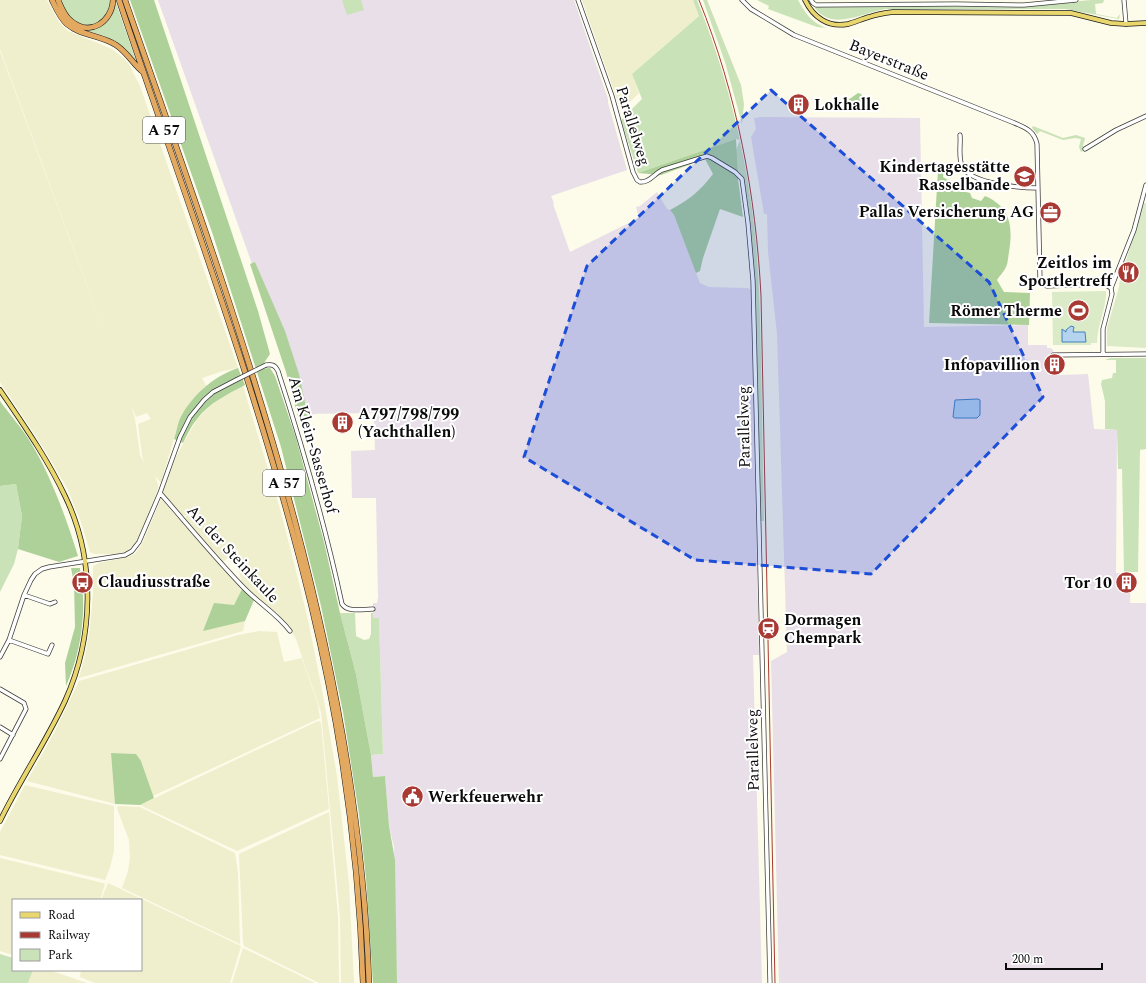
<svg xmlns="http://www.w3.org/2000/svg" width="1146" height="983" viewBox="0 0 1146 983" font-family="Spectral,serif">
<rect width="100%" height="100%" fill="#fdfbe9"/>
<path fill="#e8dfe8" d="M158,0H574L608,99V103L627,170L551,196L554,203L553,204L570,252L639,218L636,207L640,206L657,192L667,209L670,210L674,215L700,283L709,287L748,288L751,290L759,655H753L762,983H397L394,847L389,826L385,776L373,777L371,755L383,754L379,618H373V603H377L378,597L376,498H352L351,451L375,450L374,413L302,414L288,365Z
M763,117L920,118L924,327L1028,325V345H1047V348H1051L1053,350V355H1056L1057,362L1060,363V375L1088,374L1094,429L1117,430L1116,573H1131L1130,603H1146V983H779L771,661L787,652L777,334L768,252L767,214H764L751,137L756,129L754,118Z"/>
<path fill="#efefcd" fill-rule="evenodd" d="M0,0H47L59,22L68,31L112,49L123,58L129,64L140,86L238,368L223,371L202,378L206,386L192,401L179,421L161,483L155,476L158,485V489L140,535L134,545L125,552L114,554H95L90,552L81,522L67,488L43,447L0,382V51L123,383L0,49ZM131,406L136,417L147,413L151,419L138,424L142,455L144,463L140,455L135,419Z
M582,0H693L700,15L632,74L639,93L625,107L620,108Z
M243,386L280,509L295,567L308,620L323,695L337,776L349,884L354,983H341L340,917L321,712L296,639L291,630L260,603L240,582L241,579L234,552L222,563L184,519L199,500L185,516L182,515L162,492L168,475L178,453L197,419L208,408L225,395Z
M161,499L242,589L234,605L203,630L245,621L243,631L79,678L85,656L90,628L93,593V566L99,563L128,557L136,553L142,544Z
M259,631L277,632L284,662L302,658L318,705L320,718L153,796L141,761L134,754L111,753L115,804L27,781L54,733L79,681L238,635Z
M316,722L319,721L321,723L329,809L237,851L140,805Z
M25,785L114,806V851L110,867L105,880L0,855V832Z
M119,806L140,807L235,853L238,873L240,944L122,888L128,871L130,857L129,840L118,811L117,807Z
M329,812L338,917L339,983H319L244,946L243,941L239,854Z
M0,858L103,883L105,884L100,900H13V955L0,951Z
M108,883L241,946L230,983H95L80,977L81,970H141V900H101Z
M243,948L315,983H232Z
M33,970H49L87,983H28Z"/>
<path fill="#cae2b8" d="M60,0H112L109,14L96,25L81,26L71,20Z
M115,0L137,64C128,54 121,44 109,38C96,32 82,31 70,24L75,26L103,24Z
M342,0H361L364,10L347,15Z
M693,0H697C726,72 745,148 754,225C759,269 760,313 761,358C762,412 763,466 764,521H760L756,300L750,222L744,181L739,172L730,166L740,140L736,139L638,173L621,120L642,99L632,74L699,16Z
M703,0H707L741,85L744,104L742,124L725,62Z
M757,0H798C805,13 811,22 826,28L817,27L768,9L769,6Z
M1091,0H1104L1103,3L1095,4L1096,14L1117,18L1120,14L1119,19L1065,9H885C861,13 830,33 813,5L1013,7Z
M1033,126L1063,138L1076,135L1085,138L1083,146L1085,150L1081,152L1079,147L1081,139L1075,138L1063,140L1040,131L1037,134L1032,128Z
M1110,358H1146V449L1140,450L1138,572H1124L1122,469H1118L1117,430L1105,429V401L1101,384L1102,380L1112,378L1113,373H1116V360H1105Z
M16,484L22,516L18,549L14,564L0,592V486Z
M340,613H355L356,636L364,640L369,639L371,634V613H373V618H379L383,754L371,755L356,674Z
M0,954L13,958V970H33L28,983H0Z"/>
<path fill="#add199" d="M130,0H154L258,311L270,354L260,369L270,368L275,376L296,438L324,542L340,613L356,674L371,755L373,777L385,776L389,826L395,860L397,983H373L366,878L359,814L343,712L321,606L281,447L212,232Z
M858,93L861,94V93L865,105L863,107H843L844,102L851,98Z
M736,139L738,179L743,217L720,209L703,258L700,271L696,273L674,215L670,210C689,200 700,191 713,174L705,159L661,175L638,173Z
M940,167L944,168L943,177L948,180V187L953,189L955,186H964L966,189V192L970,193L972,198L981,201L985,196C1011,207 1013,227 1009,252C1008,257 1008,263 1006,267C1004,272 999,276 997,280L1004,292L1030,293L1029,325L929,323L938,170Z
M255,262L285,331L299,374L307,412L314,415L298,417L286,372L250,264Z
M238,368L245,385C228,394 209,403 197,419C191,426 187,435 183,443L174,439C176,433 177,427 179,421C189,398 213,376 238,368Z
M0,401C10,415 22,428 31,443C52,478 66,518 78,556L59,562L18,549L22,516L16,484L0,486Z
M71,568H80C80,578 83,588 83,599C84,629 78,659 66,686L65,663L75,627L74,583Z
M242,589L254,600L245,621L203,631L214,603L234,605Z
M111,753L136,754L141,761L154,798L140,805L115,804Z"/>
<path fill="#dbebc8" d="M1144,203H1146V348L1107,346V328L1119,287L1120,279Z
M1106,291C1107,307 1097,325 1097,343H1091V345H1053L1052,292Z"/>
<path fill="#b4d3ee" stroke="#4380bd" d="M1071,326L1074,327L1073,332H1085L1086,342H1062V329L1066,332V330Z
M978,399L980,400V415L977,418H955L953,417L955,400Z"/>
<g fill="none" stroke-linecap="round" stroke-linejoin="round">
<defs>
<path id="minor" d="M578,0L612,96L633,172L637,180L640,182C649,183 654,174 662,170L707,156L712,158L735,172L742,179L748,223L753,281L770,983
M742,0L751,9L794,35L1012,122C1024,127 1034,130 1037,144L1040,280L1042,283L1047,286L1100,284L1106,285L1111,288L1112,294L1103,329V354
M811,0L813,3L816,5L956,4L1024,5L1076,0
M1124,0L1126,24
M960,135C961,144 958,157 962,166C970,184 1021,188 1038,188
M1085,149L1116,130L1146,116
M1111,288L1134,230L1146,185
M1053,355L1146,354
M266,365C272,364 275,365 278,371C303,448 325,525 342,604C348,613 363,609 373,609
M160,493C188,525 215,558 245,589C260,604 278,615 290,631
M24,595L50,604L55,602
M9,640L48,654L52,645
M0,657L9,640L24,595L31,580L35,574L42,569L49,567L125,555L132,551L139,542L160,493L180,437L190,417L204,400L213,392L236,380
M0,689L24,703L26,709L0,759
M0,727L13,735"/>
<path id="major" d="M805,0C813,17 828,28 848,24C855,22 862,19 869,17C877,14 885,13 893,12L1071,13L1111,23L1126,24L1146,23
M0,390C23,424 47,458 65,496C96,560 94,637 65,701C46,742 20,780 0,821"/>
<path id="highway" d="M52,0C56,8 60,18 67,24C81,36 101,35 116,45C127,52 133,64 143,72
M58,0C61,7 64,16 71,21C90,37 112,22 113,0
M119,0C186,200 261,398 311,604C341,728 359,856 363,983
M125,0C236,319 358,642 369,983"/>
</defs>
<use href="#minor" stroke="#3d3d3d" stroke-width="5"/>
<use href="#major" stroke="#1b1b1b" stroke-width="5.5"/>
<use href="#highway" stroke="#1b1b1b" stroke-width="6"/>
<use href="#minor" stroke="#fff" stroke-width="3.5"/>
<use href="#major" stroke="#e9d76d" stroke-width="4"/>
<use href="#highway" stroke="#e3a960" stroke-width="5"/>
<path stroke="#a93933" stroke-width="1" d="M699,0C737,94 756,195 761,296L775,983"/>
<defs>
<path id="minor-bridge" d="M236,380L266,365"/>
</defs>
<use href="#minor-bridge" stroke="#3d3d3d" stroke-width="5" stroke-linecap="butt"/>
<use href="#minor-bridge" stroke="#fff" stroke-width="3.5"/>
</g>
<path fill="#1d4ed8" fill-opacity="0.2" stroke="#1d4ed8" stroke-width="3" stroke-dasharray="8 5" stroke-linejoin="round" d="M771,90L989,282L1043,397L871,574L695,560L524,457L587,266Z"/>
<defs>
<symbol id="building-disc" viewBox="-11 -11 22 22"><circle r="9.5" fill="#a93933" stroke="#fff"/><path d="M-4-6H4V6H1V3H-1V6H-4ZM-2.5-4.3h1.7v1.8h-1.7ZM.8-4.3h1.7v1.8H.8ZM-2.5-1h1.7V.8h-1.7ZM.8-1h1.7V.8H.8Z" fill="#fff"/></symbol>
<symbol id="school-disc" viewBox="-11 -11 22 22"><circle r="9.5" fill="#a93933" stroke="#fff"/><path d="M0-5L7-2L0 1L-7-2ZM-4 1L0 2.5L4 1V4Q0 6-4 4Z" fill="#fff"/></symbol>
<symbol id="office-disc" viewBox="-11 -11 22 22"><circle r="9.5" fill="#a93933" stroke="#fff"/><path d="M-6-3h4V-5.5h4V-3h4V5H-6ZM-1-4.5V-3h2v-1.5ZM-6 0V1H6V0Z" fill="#fff"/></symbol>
<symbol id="restaurant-disc" viewBox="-11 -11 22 22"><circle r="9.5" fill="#a93933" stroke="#fff"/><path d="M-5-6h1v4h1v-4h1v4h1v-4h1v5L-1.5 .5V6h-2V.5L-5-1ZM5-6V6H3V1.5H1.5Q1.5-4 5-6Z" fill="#fff"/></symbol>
<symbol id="stadium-disc" viewBox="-11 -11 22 22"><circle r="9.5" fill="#a93933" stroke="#fff"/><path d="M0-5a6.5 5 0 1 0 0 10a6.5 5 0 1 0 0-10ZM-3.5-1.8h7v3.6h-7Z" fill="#fff"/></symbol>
<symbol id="bus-disc" viewBox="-11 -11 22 22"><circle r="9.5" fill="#a93933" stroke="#fff"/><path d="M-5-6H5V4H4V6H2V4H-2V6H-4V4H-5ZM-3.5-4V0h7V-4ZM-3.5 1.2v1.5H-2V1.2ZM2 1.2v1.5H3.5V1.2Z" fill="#fff"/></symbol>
<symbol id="station-disc" viewBox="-11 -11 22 22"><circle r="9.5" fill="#a93933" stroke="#fff"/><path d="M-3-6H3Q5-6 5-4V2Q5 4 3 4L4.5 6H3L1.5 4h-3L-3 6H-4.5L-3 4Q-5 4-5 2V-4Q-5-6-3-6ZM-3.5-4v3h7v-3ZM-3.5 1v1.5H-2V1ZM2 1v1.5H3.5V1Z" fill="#fff"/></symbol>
<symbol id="civic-disc" viewBox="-11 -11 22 22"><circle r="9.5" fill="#a93933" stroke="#fff"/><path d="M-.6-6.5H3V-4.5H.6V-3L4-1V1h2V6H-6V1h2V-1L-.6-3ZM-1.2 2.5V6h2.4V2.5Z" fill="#fff"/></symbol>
</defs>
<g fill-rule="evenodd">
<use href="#building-disc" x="786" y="92" width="25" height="25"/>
<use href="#school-disc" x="1012" y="164" width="25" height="25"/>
<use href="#office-disc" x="1038" y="200" width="25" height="25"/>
<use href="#restaurant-disc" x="1116" y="260" width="25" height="25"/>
<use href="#stadium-disc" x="1066" y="298" width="25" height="25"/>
<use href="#building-disc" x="1042" y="352" width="25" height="25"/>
<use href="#building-disc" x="330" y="410" width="25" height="25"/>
<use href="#bus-disc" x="70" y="570" width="25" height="25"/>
<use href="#building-disc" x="1114" y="570" width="25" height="25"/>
<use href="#station-disc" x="756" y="616" width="25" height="25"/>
<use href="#civic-disc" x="400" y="784" width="25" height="25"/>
</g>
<g text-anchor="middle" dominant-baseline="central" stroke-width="4" stroke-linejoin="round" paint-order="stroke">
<g fill="#fff" stroke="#545454" stroke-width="1">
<rect x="143" y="117" width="42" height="26" rx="3"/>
<rect x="263" y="470" width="42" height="26" rx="3"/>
</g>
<g font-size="15" font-weight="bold" fill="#0a0a0a">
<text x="164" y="130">A 57</text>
<text x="284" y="483">A 57</text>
</g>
<g font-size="16" fill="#0a0a0a" stroke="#fff">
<text transform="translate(889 60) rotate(22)">Bayerstraße</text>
<text transform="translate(633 126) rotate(73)">Parallelweg</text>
<text transform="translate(744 427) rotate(-91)">Parallelweg</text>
<text transform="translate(313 445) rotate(74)">Am Klein-Sasserhof</text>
<text transform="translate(233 554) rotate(47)">An der Steinkaule</text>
<text transform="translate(753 750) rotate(-91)">Parallelweg</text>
</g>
<g font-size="16" font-weight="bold" fill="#0a0a0a" stroke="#fff" text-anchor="end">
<text x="814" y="105" text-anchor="start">Lokhalle</text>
<text x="1010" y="167">Kindertagesstätte<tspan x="1010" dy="18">Rasselbande</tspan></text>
<text x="1034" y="212">Pallas Versicherung AG</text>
<text x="1112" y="263">Zeitlos im<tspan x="1112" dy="18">Sportlertreff</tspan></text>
<text x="1062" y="311">Römer Therme</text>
<text x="1040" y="365">Infopavillion</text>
<text x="358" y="414" text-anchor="start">A797/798/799<tspan x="358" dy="18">(Yachthallen)</tspan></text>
<text x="98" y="582" text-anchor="start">Claudiusstraße</text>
<text x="1112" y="583">Tor 10</text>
<text x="784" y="620" text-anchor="start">Dormagen<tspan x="784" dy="18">Chempark</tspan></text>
<text x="428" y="797" text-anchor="start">Werkfeuerwehr</text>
</g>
</g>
<rect x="12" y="899" width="130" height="72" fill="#ffffff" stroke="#9d9d9d"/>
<rect x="20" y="912" width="20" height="6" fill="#e9d76d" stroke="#9d9d9d"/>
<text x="48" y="919" font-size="12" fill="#0a0a0a">Road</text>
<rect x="20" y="932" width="20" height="6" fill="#a93933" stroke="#9d9d9d"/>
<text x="48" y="939" font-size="12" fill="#0a0a0a">Railway</text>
<rect x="20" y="949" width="20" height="12" fill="#cae2b8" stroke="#9d9d9d"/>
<text x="48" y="959" font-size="12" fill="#0a0a0a">Park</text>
<path d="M1006 963v6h96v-6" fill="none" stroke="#0a0a0a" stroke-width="2"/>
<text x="1012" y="963" font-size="12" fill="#0a0a0a" stroke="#ffffff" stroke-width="3" paint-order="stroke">200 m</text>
</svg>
